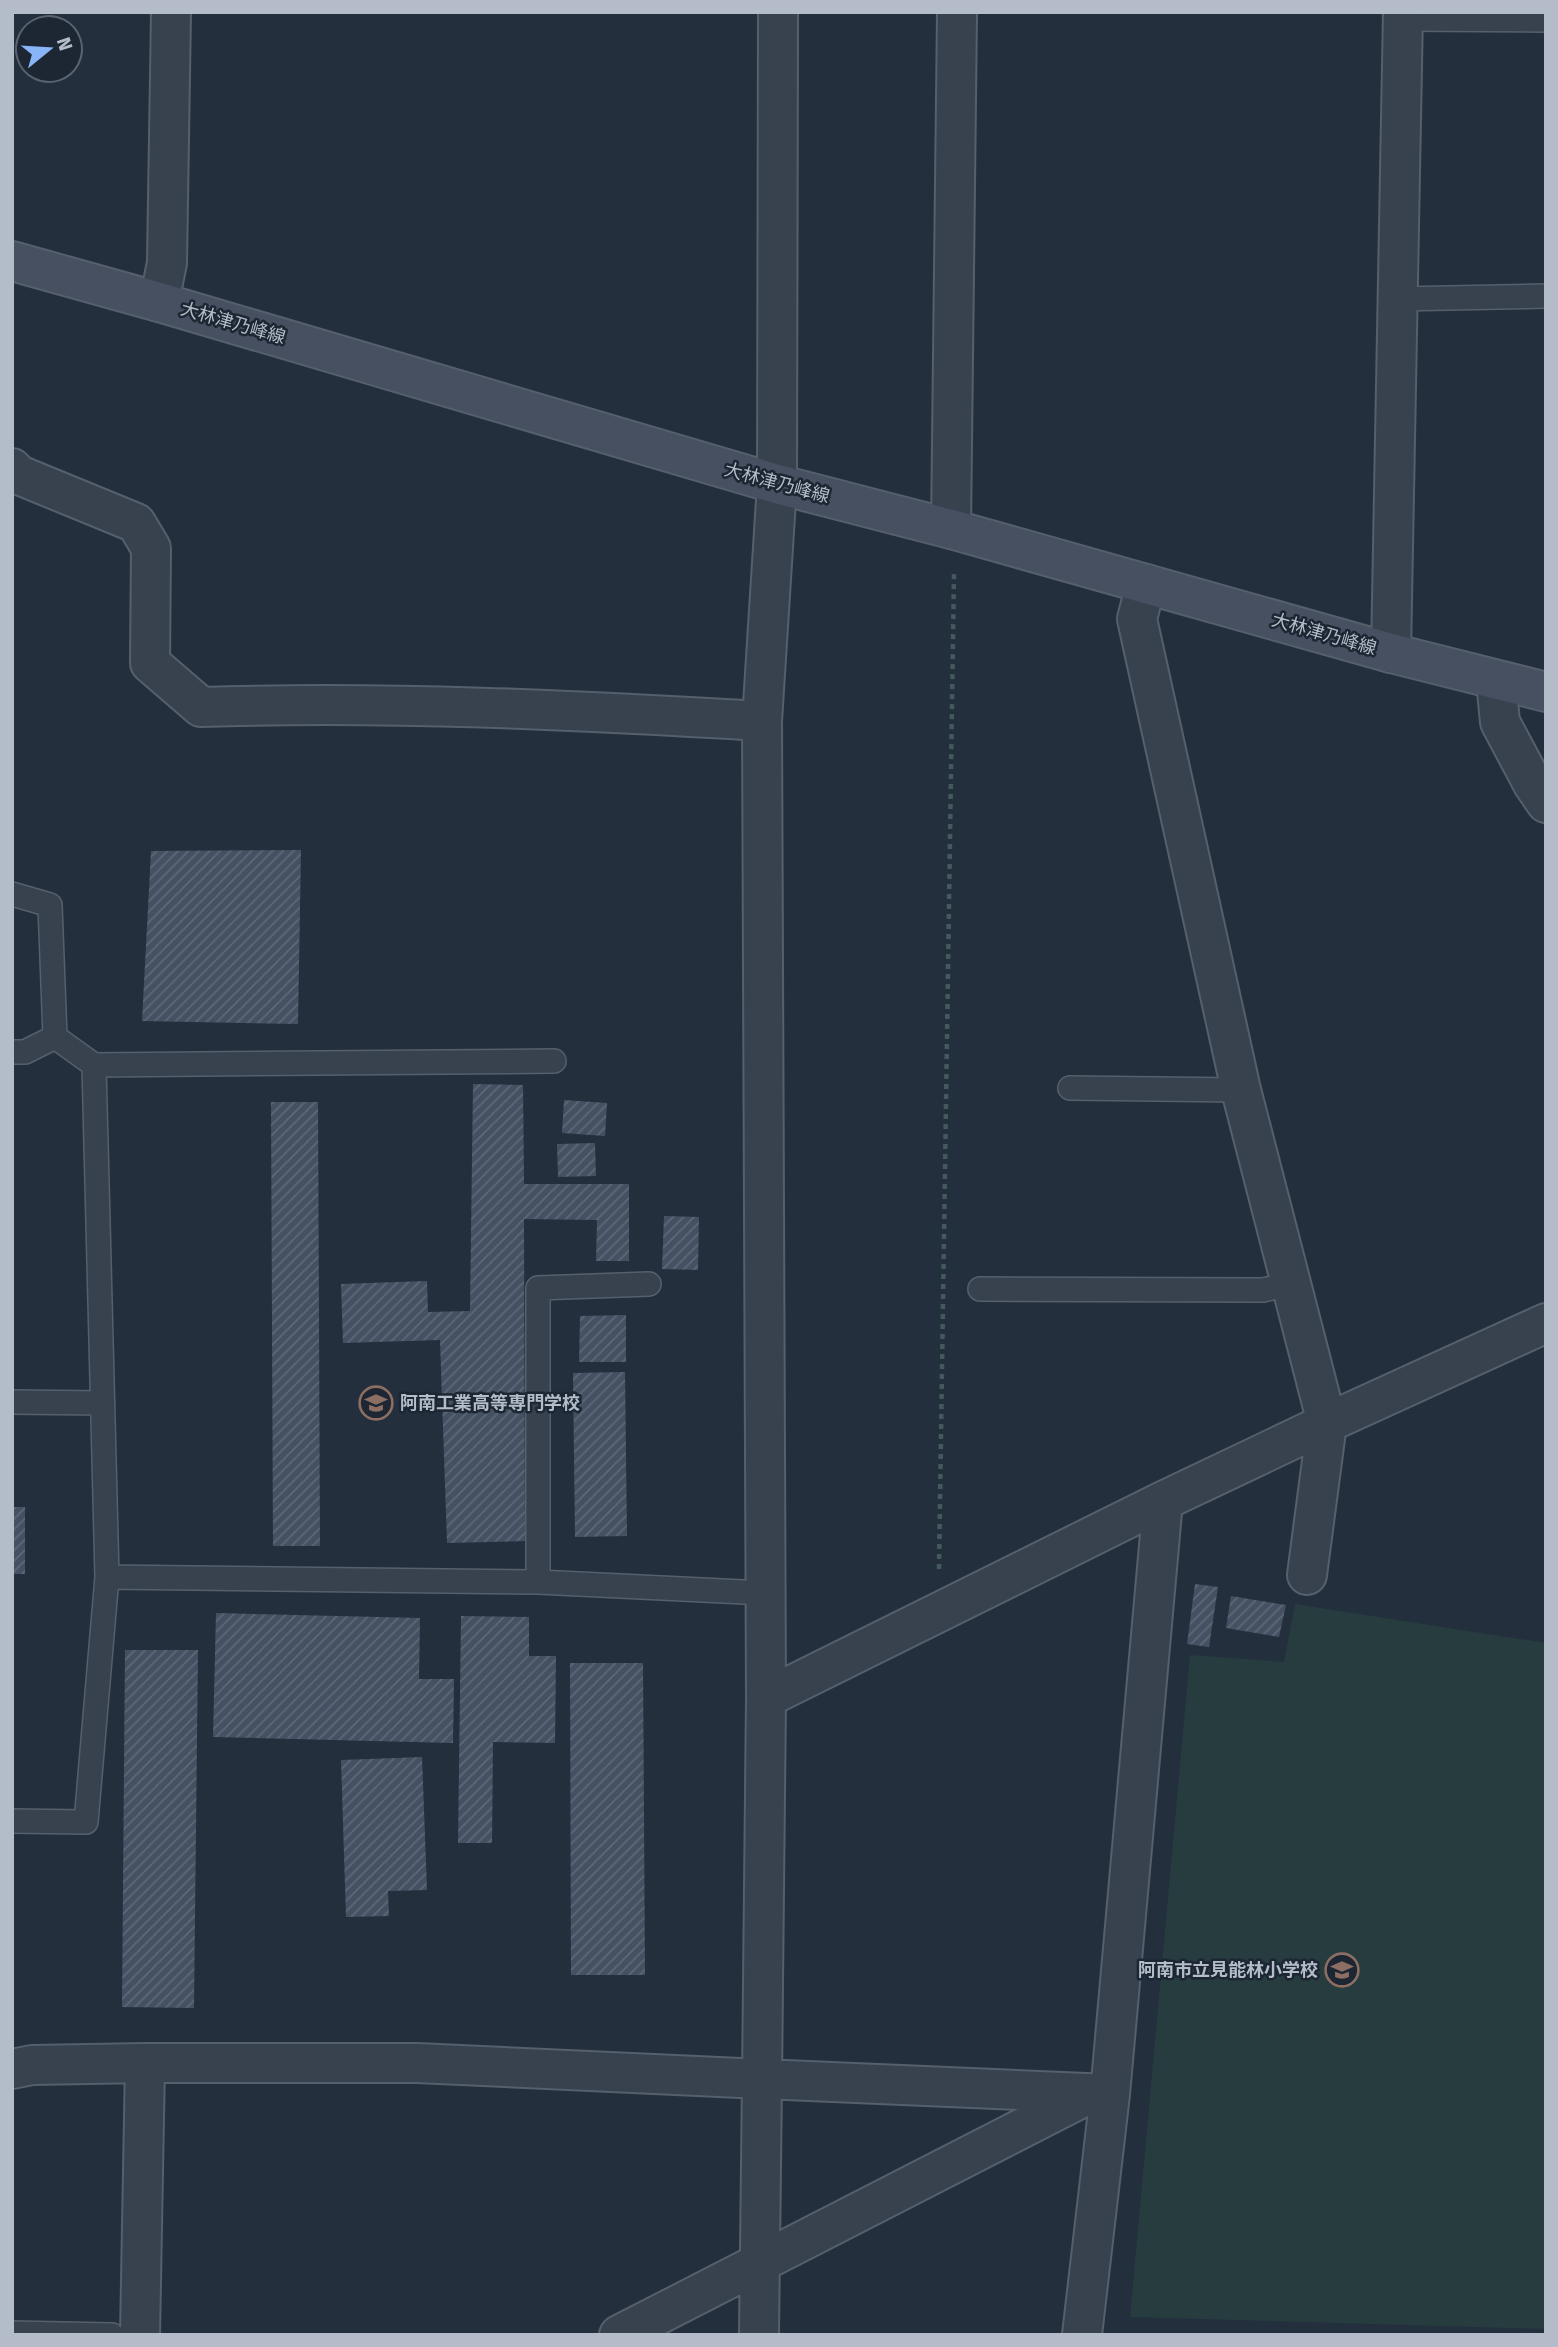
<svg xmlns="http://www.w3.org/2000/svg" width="1558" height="2347" viewBox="0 0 1558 2347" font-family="'Fira Sans','Noto Sans JP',sans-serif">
<defs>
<pattern id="building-hatch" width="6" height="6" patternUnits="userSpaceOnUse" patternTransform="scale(1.75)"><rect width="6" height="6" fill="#455162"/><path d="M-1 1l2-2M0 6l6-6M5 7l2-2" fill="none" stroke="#5d6877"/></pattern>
</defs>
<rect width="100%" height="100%" fill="#242f3e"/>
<path fill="#263c3f" d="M1295,1604L1546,1643V2329L1130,2317L1190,1655L1284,1662Z"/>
<path fill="url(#building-hatch)" d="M301,850L298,1024L142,1021L151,851Z
M473,1084L523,1085L524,1184H629V1261H596L597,1220L524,1219L525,1541L447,1543L440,1340L343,1343L341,1284L427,1281L428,1312L470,1311Z
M564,1100L607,1103L605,1136L562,1133Z
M271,1102H318L320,1546H273Z
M595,1143L596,1176L558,1177L557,1144Z
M664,1216L699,1217L698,1270L662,1269Z
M626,1315V1362H579L580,1316Z
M625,1372L627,1536L575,1537L573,1373Z
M12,1507H25V1574H12Z
M1195,1584L1218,1587L1209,1647L1187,1644Z
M1231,1596L1286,1605L1279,1637L1226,1628Z
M216,1613L420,1618L419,1679H454L453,1743L213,1737Z
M461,1616L529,1617V1656H556L555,1743L493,1742L492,1843H458Z
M125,1650H198L194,2008L122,2007Z
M570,1663H643L645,1975H571Z
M422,1757L427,1890L388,1891L389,1916L346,1917L341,1760Z"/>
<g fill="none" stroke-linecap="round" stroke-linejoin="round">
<defs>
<path id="service" d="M1403,19L1546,20
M1397,299L1546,296
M12,894L50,905L55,1037L94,1065
M12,1052H25L55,1037
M554,1061L94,1065L107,1577L538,1582L765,1593
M1070,1088L1241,1090
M980,1289L1263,1290L1290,1284
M12,1402L102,1403
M538,1582V1288L649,1284
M12,1821L86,1822L107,1577
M12,2333L112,2335"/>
<path id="minor" d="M159,302L167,263L171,12
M12,468L19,475L136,523L151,548L150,663L201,707C388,701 575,710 762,721
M951,529L957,12
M1146,584L1137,619L1241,1090L1327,1423L1307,1575
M1391,653L1403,12
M1496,681L1500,722L1533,784L1546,803
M766,1698L1163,1501L1327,1423L1546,1323
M12,2069L32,2065L145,2063H417L762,2079L766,1698L762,721L777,484L778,12
M1110,2094L1163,1501
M140,2335L145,2063
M619,2335L1087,2095
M759,2335L762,2079L1110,2094L1082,2335"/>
<path id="secondary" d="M12,261L159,302L777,484L951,529L1391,653L1546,692"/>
</defs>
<use href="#service" stroke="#565f6c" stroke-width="26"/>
<use href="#minor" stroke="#565f6c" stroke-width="42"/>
<use href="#secondary" stroke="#565f6c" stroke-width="42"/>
<path stroke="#44595c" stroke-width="4.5" stroke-dasharray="5 5" stroke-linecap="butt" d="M939,1569L954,573"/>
<use href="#service" stroke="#38414e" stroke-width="23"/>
<use href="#minor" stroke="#38414e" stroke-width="38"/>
<use href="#secondary" stroke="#465061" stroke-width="38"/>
</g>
<defs>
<symbol id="university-ring" viewBox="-11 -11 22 22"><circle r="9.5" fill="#1d2633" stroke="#8d6e63" stroke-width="1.5"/><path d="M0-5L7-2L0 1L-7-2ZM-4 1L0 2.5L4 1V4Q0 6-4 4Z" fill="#8d6e63"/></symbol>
<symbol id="school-ring" viewBox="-11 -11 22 22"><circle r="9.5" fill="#1d2633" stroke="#8d6e63" stroke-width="1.5"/><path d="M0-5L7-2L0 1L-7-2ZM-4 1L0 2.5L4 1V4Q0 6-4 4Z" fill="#8d6e63"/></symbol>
</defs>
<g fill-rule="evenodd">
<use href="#university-ring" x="357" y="1384" width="38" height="38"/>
<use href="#school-ring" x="1323" y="1951" width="38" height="38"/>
</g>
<g text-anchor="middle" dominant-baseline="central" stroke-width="5" stroke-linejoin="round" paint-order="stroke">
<g font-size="18" fill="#b4bcc9" stroke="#1d2633">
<text transform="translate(233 323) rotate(16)">大林津乃峰線</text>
<text transform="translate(777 483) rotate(15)">大林津乃峰線</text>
<text transform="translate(1324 634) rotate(16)">大林津乃峰線</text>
</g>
<g font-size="18" font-weight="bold" fill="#b4bcc9" stroke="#1d2633" text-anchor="start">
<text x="400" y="1403">阿南工業高等専門学校</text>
<text x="1318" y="1970" text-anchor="end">阿南市立見能林小学校</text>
</g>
</g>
<rect width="1558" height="2347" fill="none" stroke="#b4bcc9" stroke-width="28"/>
<g transform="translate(49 49) rotate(72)"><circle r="33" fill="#1d2633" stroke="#59626f" stroke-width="2"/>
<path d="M0-5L12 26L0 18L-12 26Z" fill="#8ab4f8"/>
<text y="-10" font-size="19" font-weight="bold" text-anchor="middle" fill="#b4bcc9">N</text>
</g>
</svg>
